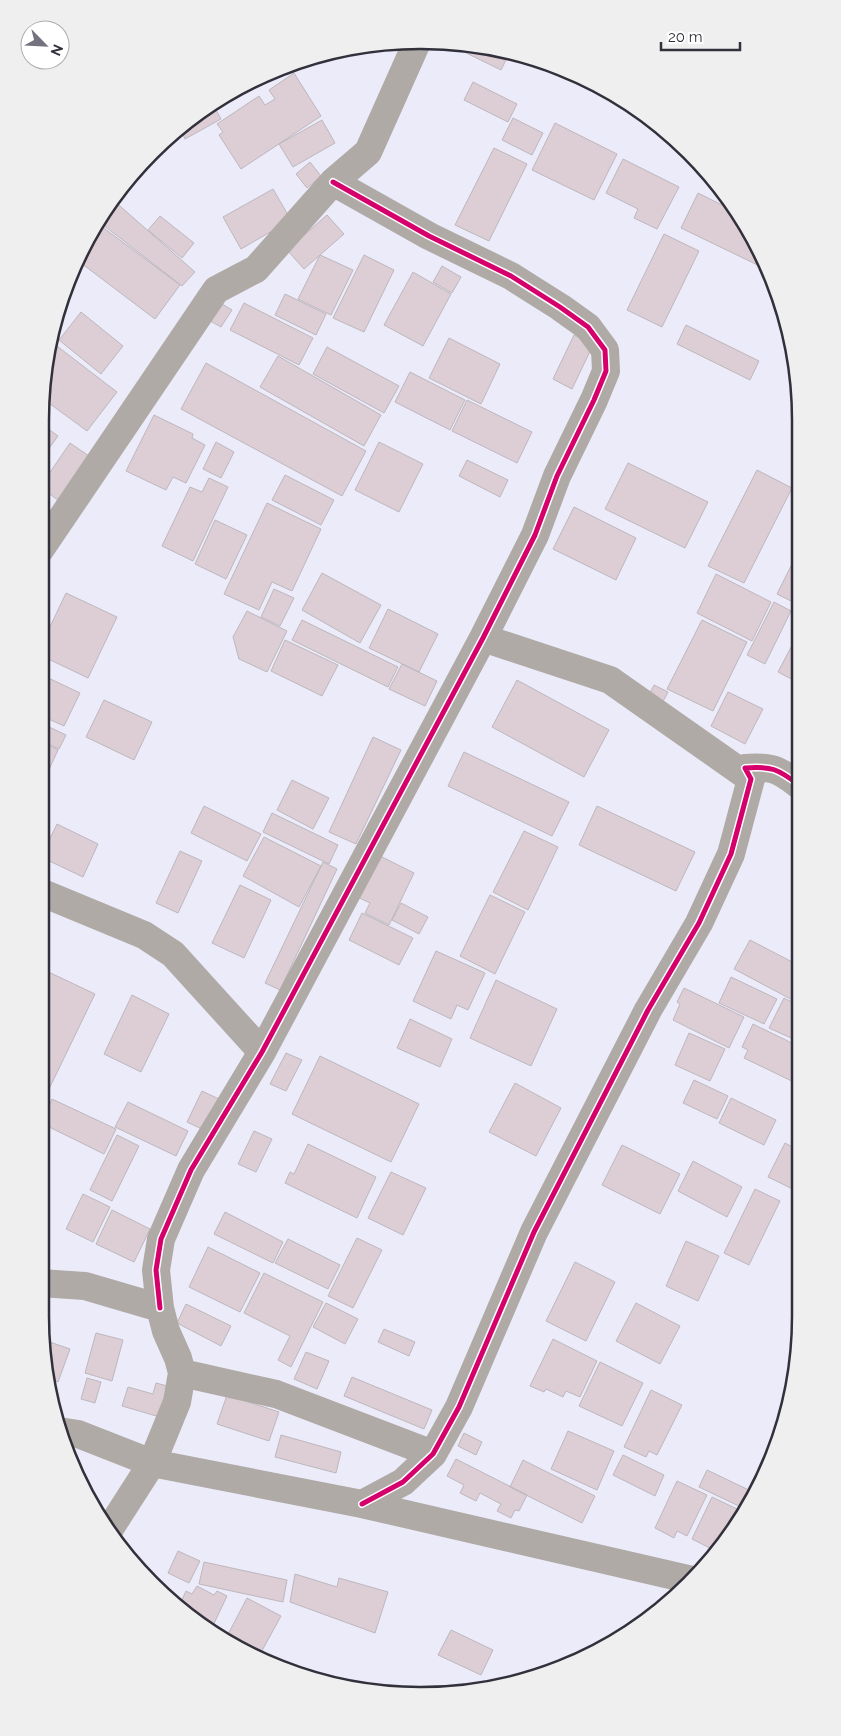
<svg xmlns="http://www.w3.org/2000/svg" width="841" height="1736" viewBox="0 0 841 1736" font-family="Raleway,sans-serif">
<rect width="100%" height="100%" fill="#ecebf9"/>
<path fill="#dcced4" stroke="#bdb7be" d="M446,43L495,47L510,52L501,70Z
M294,73L321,116L241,169L219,135L223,132L217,124L259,96L265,105L275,99L269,90Z
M473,82L517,104L508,122L464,100Z
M212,103L221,119L185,139L180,128Z
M513,118L543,133L532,155L502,140Z
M322,120L335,143L293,167L279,144Z
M555,123L617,154L594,200L532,170Z
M494,148L527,164L489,241L455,225Z
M623,159L679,187L657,229L634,218L638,209L606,193Z
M310,162L321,176L307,188L296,174Z
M273,189L291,220L241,249L223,217Z
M698,193L736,212L770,271L681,228Z
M112,199L195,272L182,286L98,221L104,209Z
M327,215L344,234L304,269L287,250Z
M160,216L194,243L182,258L148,230Z
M97,223L180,285L155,319L77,260Z
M664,234L699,251L662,327L627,310Z
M320,255L353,270L331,315L298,299Z
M364,255L394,270L364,332L333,318Z
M442,266L461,277L452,293L433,282Z
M413,272L451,294L423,346L384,325Z
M285,294L326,314L316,335L275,315Z
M217,301L232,310L221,327L205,318Z
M244,303L313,338L299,365L230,330Z
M81,312L123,346L101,374L59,340Z
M686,325L759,361L750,380L677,344Z
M574,335L593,345L572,389L553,379Z
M449,338L500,364L481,404L429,378Z
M49,340L117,392L87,431L42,398Z
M327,347L399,386L384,413L313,374Z
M278,356L381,415L364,446L260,387Z
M206,363L366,451L342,496L181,409Z
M410,372L465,400L450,430L395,402Z
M467,400L532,432L517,463L452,431Z
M154,415L193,434L192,438L205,445L186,483L173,477L166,490L126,471Z
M40,423L58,436L40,461Z
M216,442L234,452L221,478L203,469Z
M379,442L423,464L399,512L355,490Z
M70,443L92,458L62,503L40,487Z
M467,460L508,480L500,497L459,476Z
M628,463L708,502L685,548L605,509Z
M757,470L792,488L744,583L708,566Z
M285,475L334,500L321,525L272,500Z
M209,478L228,487L193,561L162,546L190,487L202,492Z
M267,503L321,529L292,591L272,582L259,610L224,594Z
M574,507L636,538L616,580L553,549Z
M215,520L247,535L226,579L195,564Z
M798,552L799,605L777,594Z
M322,573L381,605L360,643L302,610Z
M716,574L771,602L752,641L697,613Z
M274,589L294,598L280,626L261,617Z
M66,593L117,617L88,678L40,655V648Z
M774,602L791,611L765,664L747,655Z
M388,609L438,634L419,672L369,648Z
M247,611L287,631L267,672L239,659L233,637Z
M302,620L398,667L388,687L292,640Z
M702,620L747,642L713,711L667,689Z
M799,632V683L778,672Z
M285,640L338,665L322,696L271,671Z
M402,664L437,681L425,706L389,689Z
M40,674L80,693L64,726L40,715Z
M517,680L609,730L584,777L492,727Z
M654,685L668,692L659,709L645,702Z
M728,692L763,709L745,744L711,726Z
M104,700L152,722L134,760L86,737Z
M45,725L66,735L59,749L40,740V734Z
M373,737L401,750L356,844L329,832Z
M40,741L58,750L40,789Z
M464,752L569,802L552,836L448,786Z
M292,780L329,798L313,829L277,810Z
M204,806L261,834L247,861L191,833Z
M597,806L695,852L676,891L579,845Z
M272,813L338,845L329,864L263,832Z
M57,824L98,844L83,877L41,857Z
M524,831L558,847L528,910L493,892Z
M264,837L321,866L299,907L243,876Z
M180,851L202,861L178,913L156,903Z
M374,853L414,873L389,925L365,913L370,903L353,895Z
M323,862L337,869L280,990L265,983Z
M240,885L271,900L244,958L212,943Z
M490,895L525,912L495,974L460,956Z
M401,903L428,917L419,934L392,920Z
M362,913L413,938L399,965L349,940Z
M750,940L800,966V1004L734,969Z
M436,951L485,973L468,1010L457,1005L451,1019L413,1001Z
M40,968L95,994L49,1089L40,1085Z
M731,977L777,999L764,1024L719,1003Z
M496,980L557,1009L531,1066L470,1038Z
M684,988L744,1017L729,1048L673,1020L680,1004L677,1002Z
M132,995L169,1014L141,1072L104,1054Z
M784,998L800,1006V1042L769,1028Z
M410,1019L452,1039L440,1067L397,1048Z
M753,1024L800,1047V1085L744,1058L748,1050L742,1047Z
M689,1033L725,1049L710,1081L675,1065Z
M286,1053L302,1060L286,1091L270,1084Z
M320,1056L419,1104L391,1162L292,1114Z
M694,1080L728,1096L717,1119L683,1103Z
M515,1083L561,1108L536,1156L489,1132Z
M202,1091L219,1099L204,1130L187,1122Z
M731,1098L776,1120L764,1145L719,1123Z
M52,1099L116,1129L104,1154L41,1123Z
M128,1102L188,1131L176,1156L115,1127Z
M254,1131L272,1139L256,1172L238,1164Z
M117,1135L139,1146L112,1201L90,1190Z
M785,1143L800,1151L801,1193L768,1177Z
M308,1144L376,1177L357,1218L285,1183L290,1172L294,1174Z
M622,1145L680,1174L660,1214L602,1185Z
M693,1161L742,1187L727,1217L678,1191Z
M391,1172L426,1188L403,1235L368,1218Z
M755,1189L780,1201L749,1265L724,1253Z
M83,1194L110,1207L93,1242L66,1229Z
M112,1210L150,1229L134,1262L96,1244Z
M225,1212L283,1242L273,1263L214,1234Z
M357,1238L382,1250L353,1308L328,1296Z
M288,1239L340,1265L328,1289L275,1263Z
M686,1241L719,1256L698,1301L666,1286Z
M208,1247L260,1273L240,1312L189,1287Z
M575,1262L615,1282L586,1341L546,1321Z
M264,1273L323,1302L291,1367L278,1360L290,1336L244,1313Z
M326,1303L358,1319L345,1344L313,1327Z
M636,1303L680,1326L660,1364L616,1341Z
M186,1304L231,1326L221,1346L177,1323Z
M384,1329L415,1342L409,1356L378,1342Z
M96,1333L123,1340L112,1381L85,1373Z
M553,1339L597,1361L580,1397L566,1391L563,1397L546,1389L544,1392L530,1386Z
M44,1340L70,1349L58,1382L51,1379Z
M306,1352L329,1361L317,1389L294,1379Z
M600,1362L643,1383L622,1426L579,1406Z
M352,1377L432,1410L424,1429L344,1396Z
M87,1378L101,1382L95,1403L81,1399Z
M156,1383L171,1387L163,1418L122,1406L128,1387L153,1394Z
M651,1390L682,1405L657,1455L649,1451L646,1457L624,1447Z
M227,1395L279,1412L269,1441L217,1424Z
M568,1431L614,1451L597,1490L551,1469Z
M464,1433L482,1442L476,1455L458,1446Z
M281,1435L341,1452L336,1473L275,1457Z
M623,1455L664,1475L655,1496L613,1475Z
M456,1459L527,1495L519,1511L515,1510L511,1518L497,1511L501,1504L480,1493L476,1501L460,1493L464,1485L447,1476Z
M523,1460L595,1496L582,1523L510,1487Z
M707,1470L753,1492L743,1508L699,1487Z
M677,1481L707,1495L687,1536L677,1531L674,1538L655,1528Z
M712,1497L737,1509L716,1551L692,1539Z
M178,1551L200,1561L189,1583L168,1573Z
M204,1562L287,1580L283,1602L199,1584Z
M295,1574L337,1587L339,1578L388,1592L375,1633L290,1602Z
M197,1586L214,1595L217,1591L227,1596L210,1632L180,1604L186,1591L192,1594Z
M247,1598L281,1616L258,1658L225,1640Z
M451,1630L493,1650L481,1675L438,1655Z"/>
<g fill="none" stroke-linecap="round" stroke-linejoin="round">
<path stroke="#afaaa6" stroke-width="28" d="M40,550L216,290L256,269L333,182L368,152L418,40
M483,638L610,680L751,779
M40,892L144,935L173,954L262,1052
M40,1283L85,1286L160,1308L166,1331L178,1358L182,1373L177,1402L152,1463L109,1530
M160,1308L156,1270L161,1239L191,1170L262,1052L483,638L535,535L557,476L594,400L606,371L605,350L588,327L560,307L511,276L429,236L333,182
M182,1373L276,1394L433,1454
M59,1431L78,1434L152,1463L362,1504L692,1580
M362,1504L403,1482L433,1454L459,1407L534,1232L648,1010L699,923L731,854L751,779L745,768C772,766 778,769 799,785"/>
<defs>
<path id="cycleway" d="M160,1308L156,1270L161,1239L191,1170L262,1052L483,638L535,535L557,476L594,400L606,371L605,350L588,327L560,307L511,276L429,236L333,182
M362,1504L403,1482L433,1454L459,1407L534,1232L648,1010L699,923L731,854L751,779L745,768C772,766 778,769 799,785"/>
</defs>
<use href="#cycleway" stroke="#fff" stroke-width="8"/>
<use href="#cycleway" stroke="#d6006c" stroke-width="5"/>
</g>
<path d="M0 0H841V1736H0ZM420 49H421A371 371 0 0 1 792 420V1316A371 371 0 0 1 421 1687H420A371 371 0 0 1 49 1316V420A371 371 0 0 1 420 49Z" fill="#efefef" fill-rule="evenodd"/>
<path fill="none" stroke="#32313b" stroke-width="2.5" d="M420 49H421A371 371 0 0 1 792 420V1316A371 371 0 0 1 421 1687H420A371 371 0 0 1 49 1316V420A371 371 0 0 1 420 49Z"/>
<g transform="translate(45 45) rotate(114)"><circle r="24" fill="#ffffff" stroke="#adadb1"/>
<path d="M0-4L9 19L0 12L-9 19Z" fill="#73727e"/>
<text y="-8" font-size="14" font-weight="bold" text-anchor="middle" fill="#32313b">N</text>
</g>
<path d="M661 42v8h79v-8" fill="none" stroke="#32313b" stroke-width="2.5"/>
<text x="668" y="42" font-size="15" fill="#32313b" stroke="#ffffff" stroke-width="4" paint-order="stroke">20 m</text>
</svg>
